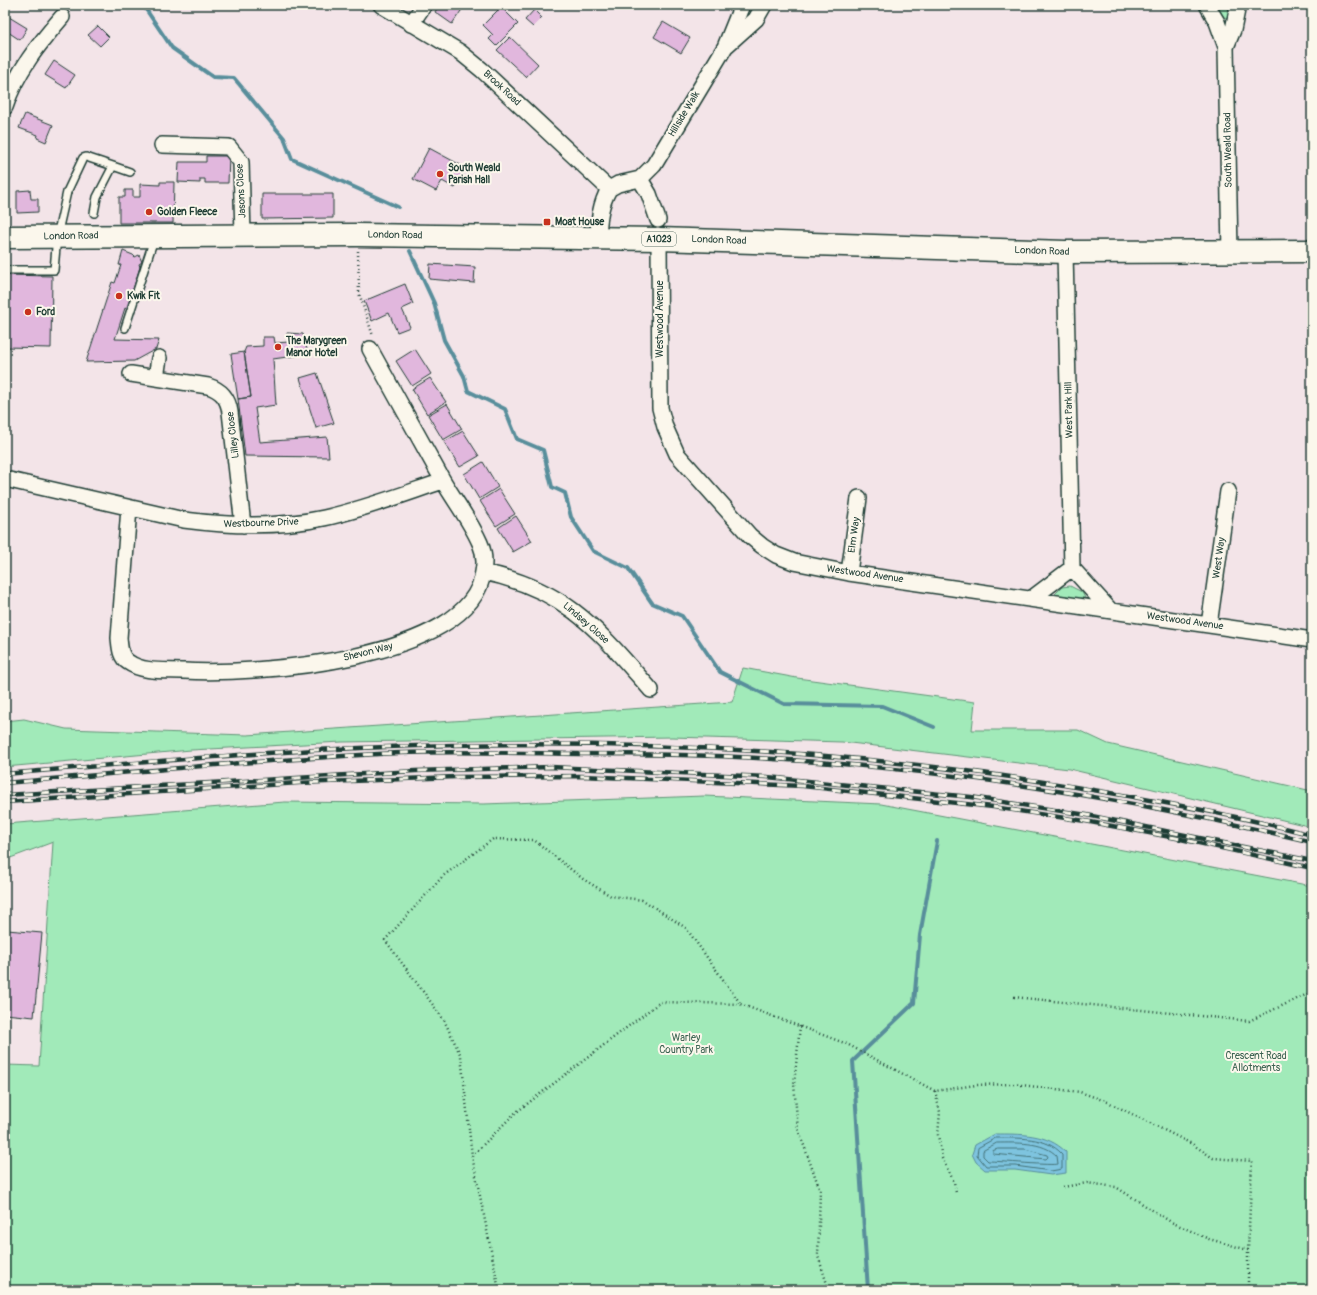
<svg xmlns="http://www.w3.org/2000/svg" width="1317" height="1295" viewBox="0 0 1317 1295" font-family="Pangolin,sans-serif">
<rect width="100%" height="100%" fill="#f3e4e8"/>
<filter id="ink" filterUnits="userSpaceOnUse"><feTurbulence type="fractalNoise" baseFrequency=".025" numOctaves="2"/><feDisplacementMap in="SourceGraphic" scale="8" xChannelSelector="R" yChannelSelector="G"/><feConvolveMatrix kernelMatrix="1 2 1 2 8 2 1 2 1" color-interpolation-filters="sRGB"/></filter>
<g filter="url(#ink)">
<path fill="#a1eab9" stroke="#609476" d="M1215,5H1230L1228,17L1225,18Z
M1070,586L1082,592L1087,602L1053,596L1062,587Z
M743,668L797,678L975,702L972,730H1078L1108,744L1312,791V827L1069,769L842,742L672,737L342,742L191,750L5,767V721L24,719L66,729L247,735L732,702Z
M704,796L881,804L1312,886V1290H5V1065L39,1066L53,842L5,860V824L285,802L484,804Z"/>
<path fill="#7ec4df" stroke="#588e9b" d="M995,1134C1020,1134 1047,1133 1066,1152V1173L1051,1175L1015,1170H985L976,1162L972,1154L975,1145Z"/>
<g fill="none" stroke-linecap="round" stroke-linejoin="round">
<path stroke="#457378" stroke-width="1" d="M996,1138C1018,1138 1046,1136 1062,1154V1169L1051,1171L1015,1166H986L977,1155L978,1148Z
M997,1143C1016,1143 1043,1141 1057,1156L1058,1164C1054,1166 998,1161 988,1161L983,1156V1151Z
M998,1149H1025L1047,1155L1048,1157L1046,1159L993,1154V1151Z"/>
<path stroke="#588e9b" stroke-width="4" d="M143,5L172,48L213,77L234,78L284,138L292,159L398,207
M410,251L434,303L444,340L464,376L468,391L505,409L517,439L543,450L552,487L565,493L571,517L593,551L628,568L652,603L682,616L720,672L784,704L882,706L934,727
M868,1290L853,1061L914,1003L920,935L937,841"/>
</g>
<path fill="#e1b7dd" stroke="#1f3d34" d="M439,5H465L452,24L435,12Z
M501,7L518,24L496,46L489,39L493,35L483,25Z
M534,10L542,18L533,27L525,20Z
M9,17L27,28L20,40L5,30V24Z
M663,22L690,38L681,53L654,37Z
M98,26L109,37L100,46L88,35Z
M510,37L538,64L526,77L497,50Z
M54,61L75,75L66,88L45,75Z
M25,114L53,125L46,142L37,138L38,135L19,128Z
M429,148L466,168L455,188L442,181L436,191L413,179Z
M206,156H229L228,183H205V179H200V183L178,182L179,162H206Z
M160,182H174L173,223H119V197H125V190H133V197H140V184L160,185Z
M30,190L31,199H38V212L17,213V191Z
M262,194H333V218L262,219Z
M123,251L133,255L135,257L139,255L142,262L139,264L140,267L127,309L125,308L115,339L159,340L156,349L134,361L86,362L112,282L115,283L121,265H119Z
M430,264L475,267L474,283L429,279Z
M5,275L52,276L51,348L5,347Z
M405,284L413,304L402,309L410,327L397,332L389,313L372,321L364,301Z
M287,333L303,334L308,354L273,359L276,405L255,408L260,442L327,437L329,457L245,456L238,399L251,397L244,352L246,347L263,346V337H274L275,343L289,342Z
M415,349L431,374L412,386L396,361Z
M244,352L251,397L238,399L231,354Z
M317,373L334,423L316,428L300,378Z
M430,378L446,402L427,414L412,389Z
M447,404L462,429L443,440L428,415Z
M463,431L479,456L460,467L444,442Z
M483,462L498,487L479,499L464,474Z
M499,489L515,514L496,526L480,501Z
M516,516L532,541L513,552L498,528Z
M5,915L8,916L7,930L42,933L34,1017L5,1014Z"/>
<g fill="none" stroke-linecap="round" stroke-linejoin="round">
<defs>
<path id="service" d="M110,165L130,172
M5,270H54L57,236L67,192L83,158L86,157L110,165L112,168L97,197L94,213
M125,328L154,239"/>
<path id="minor" d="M381,5L460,52L482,70L609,189C600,205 599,219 598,237
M1207,5L1217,22L1226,47L1230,252
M411,24L424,5
M727,45L756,19L764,5
M1226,47L1233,30L1238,5
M5,107C16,72 39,44 62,17
M162,145L229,147L241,162L243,235
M640,179L654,165L725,47L742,5
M609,189L618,184L640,179L649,194L658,220
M659,239L660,408L665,427L677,454L750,536L762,546L776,555L794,562L849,573L1312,640
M1065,252L1072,568L1110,610
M131,374L208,386C221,390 228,398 230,412L243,525
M156,378L159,358
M5,479L184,520C230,526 278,528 324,518C365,509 404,494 443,481
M129,508L119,638C120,647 120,657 128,662C143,673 166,670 184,671C252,675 472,661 483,572C485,562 484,552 480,543C470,520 454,500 442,479C418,436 394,392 370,349
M483,572C567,589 598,630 651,690
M849,573L859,498
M1031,599L1072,568
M1209,625L1228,491"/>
<path id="primary" d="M5,237L358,235L659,239L1065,252L1312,251"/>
</defs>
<use href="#service" stroke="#1f3d34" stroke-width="10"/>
<use href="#minor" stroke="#1f3d34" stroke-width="18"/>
<use href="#primary" stroke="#1f3d34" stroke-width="25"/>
<path stroke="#1f3d34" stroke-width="2.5" stroke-dasharray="1 3" stroke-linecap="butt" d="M358,251L359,293L373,336
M1014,997L1249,1021L1312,992
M800,1026L794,1084L798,1129L820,1190L818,1256L829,1290
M935,1091L940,1112L938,1135L942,1158L954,1182L956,1193
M472,1156L514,1114L660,1002L740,1004L847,1044L935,1091L976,1085L1013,1084L1080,1092L1108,1102L1192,1144L1213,1158L1252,1161L1248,1250
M1063,1187L1087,1183L1116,1187L1171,1222L1209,1239L1248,1250V1290
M499,1290L472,1156L461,1056L444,1020L385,940L443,876L493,839L534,840L583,879L611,896L643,900L686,928L740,1003"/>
<use href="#service" stroke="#fbf7ec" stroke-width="7"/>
<use href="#minor" stroke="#fbf7ec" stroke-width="15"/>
<use href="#primary" stroke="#fbf7ec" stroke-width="22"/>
<defs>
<path id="rail" d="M5,774C108,765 211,756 315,750C578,736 845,746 1105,792C1174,804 1244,817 1312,835
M5,783C137,772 268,759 400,753C460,751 519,753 579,754C632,754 685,754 737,757C931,766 1124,797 1312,842
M5,795L415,771L551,767L767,777L971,797L1087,815L1312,861
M5,802L299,783L456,777L582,776L803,786L993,807L1085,821L1176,838L1312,868"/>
</defs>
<use href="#rail" stroke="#1f3d34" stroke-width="4.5"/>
<use href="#rail" stroke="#fbf7ec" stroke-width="3" stroke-dasharray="9" stroke-linecap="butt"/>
</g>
</g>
<g fill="#c8321e" stroke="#fbf7ec" stroke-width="1.5">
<circle cx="440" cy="174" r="4"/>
<circle cx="149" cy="212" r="4"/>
<rect x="543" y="218" width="8" height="8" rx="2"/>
<circle cx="119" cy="296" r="4"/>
<circle cx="28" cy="312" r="4"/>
<circle cx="278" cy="347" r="4"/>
</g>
<g text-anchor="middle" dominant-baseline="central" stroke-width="4" stroke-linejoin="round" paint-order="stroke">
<rect fill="#fbf7ec" stroke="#61756b" stroke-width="1" x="642" y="232" width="34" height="14" rx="3"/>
<g font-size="9" font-weight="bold" fill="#1f3d34">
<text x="659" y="239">A1023</text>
</g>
<g font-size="10" fill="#1f3d34" stroke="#fbf7ec">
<text transform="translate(502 88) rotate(43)">Brook Road</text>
<text transform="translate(684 114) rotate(-59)">Hillside Walk</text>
<text transform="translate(1228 150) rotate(-91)">South Weald Road</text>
<text transform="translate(241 191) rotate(-93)">Jasons Close</text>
<text transform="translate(395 235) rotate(1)">London Road</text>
<text transform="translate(71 236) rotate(-1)">London Road</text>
<text transform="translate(719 240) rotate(2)">London Road</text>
<text transform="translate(1042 251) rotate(2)">London Road</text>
<text transform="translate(660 319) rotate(-90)">Westwood Avenue</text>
<text transform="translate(1069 410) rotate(-91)">West Park Hill</text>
<text transform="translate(233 435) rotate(-97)">Lilley Close</text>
<text transform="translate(261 523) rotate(-2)">Westbourne Drive</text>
<text transform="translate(854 535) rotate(-82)">Elm Way</text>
<text transform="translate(1219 558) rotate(-82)">West Way</text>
<text transform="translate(865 574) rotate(8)">Westwood Avenue</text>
<text transform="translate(1185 621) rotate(8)">Westwood Avenue</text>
<text transform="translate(586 623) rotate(41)">Lindsey Close</text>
<text transform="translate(368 652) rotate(-14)">Shevon Way</text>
</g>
<g font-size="10" font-weight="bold" fill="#1f3d34" stroke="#fbf7ec" text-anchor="start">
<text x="448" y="168">South Weald<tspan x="448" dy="12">Parish Hall</tspan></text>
<text x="157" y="212">Golden Fleece</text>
<text x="555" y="222">Moat House</text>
<text x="127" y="296">Kwik Fit</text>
<text x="36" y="312">Ford</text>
<text x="286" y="341">The Marygreen<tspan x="286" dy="12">Manor Hotel</tspan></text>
</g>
<g font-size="10" fill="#39604f" stroke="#fbf7ec">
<text x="686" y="1038">Warley<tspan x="686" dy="12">Country Park</tspan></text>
<text x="1256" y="1056">Crescent Road<tspan x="1256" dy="12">Allotments</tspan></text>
</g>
</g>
<rect width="1317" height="1295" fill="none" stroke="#fbf7ec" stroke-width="20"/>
<rect x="10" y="10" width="1297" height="1275" fill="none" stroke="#1f3d34" stroke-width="1.5" filter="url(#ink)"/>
</svg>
